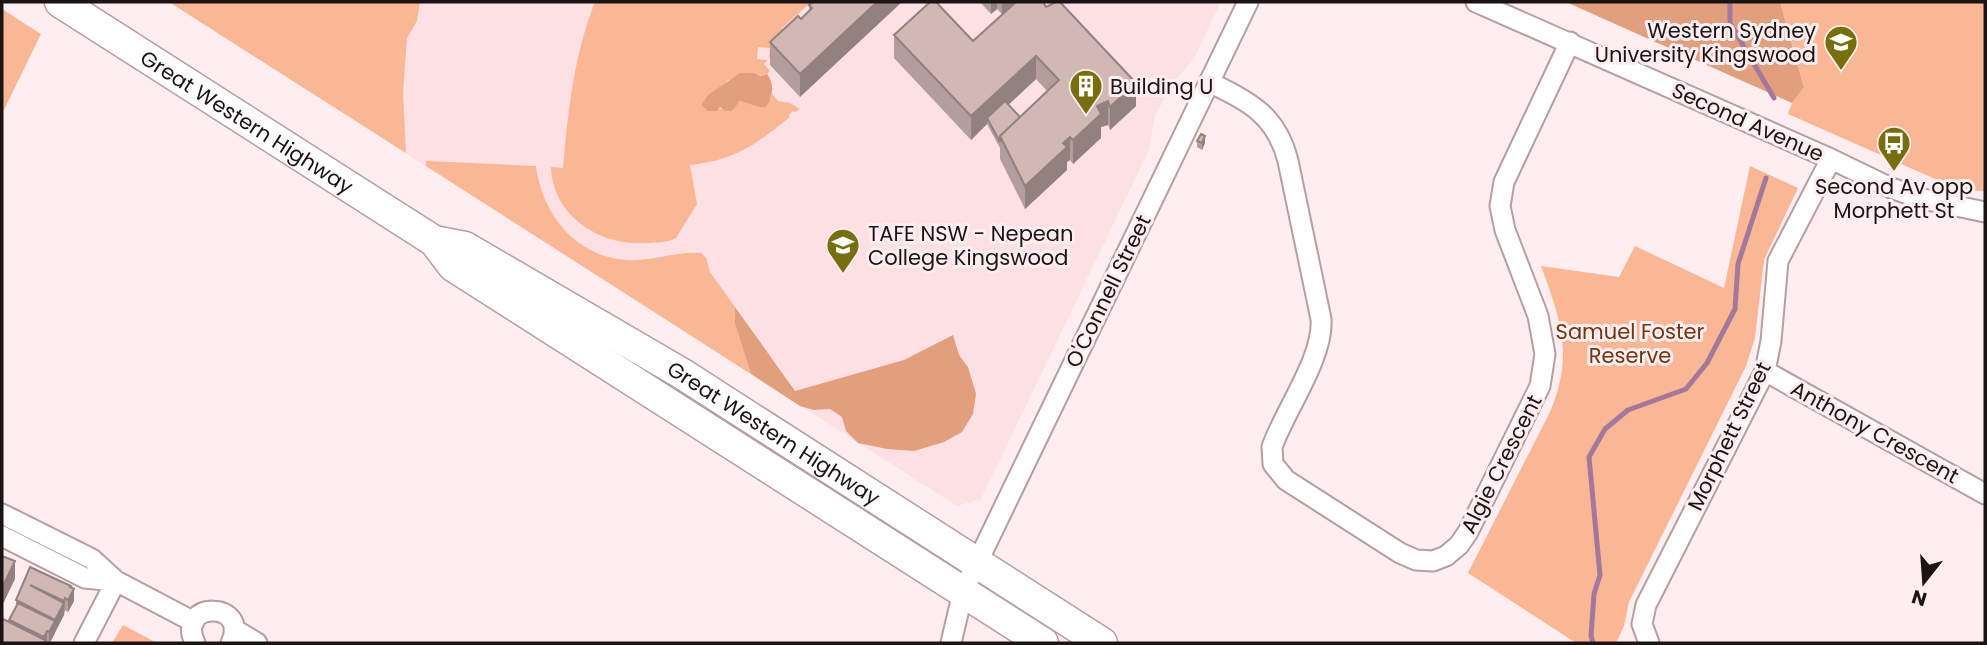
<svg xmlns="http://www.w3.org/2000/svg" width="1987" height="645" viewBox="0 0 1987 645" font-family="Poppins,sans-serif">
<rect width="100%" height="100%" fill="#feeef0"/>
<path fill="#fce0e3" d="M169,2H1221L1193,60L1169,88L1154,119L1149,150L981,499L957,506Z"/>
<path fill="#fab796" d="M169,2H420L417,21L407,38L403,93L406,153Z
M595,2H829L817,14L808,5L782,28L785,32L783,45L769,58L770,48L758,47L757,59L768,60L764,64L770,71L767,74L728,80L718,90L708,95L701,105L732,111L740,101L759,107L770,100L772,94L778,101L790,103L800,109L795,112L793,111L789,115L790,117C755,145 736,160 690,165L697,204L676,238C668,243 658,242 649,243C602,247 553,218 551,167L563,168C568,112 574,54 595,2Z
M1780,2H1985V191L1960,190L1788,114L1792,103L1804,86Z
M2,9L41,34L2,114Z
M426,161L536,166C542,214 575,256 626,260C650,262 676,251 701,253L706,258L710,272L735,307V324L751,374L426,166Z
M1750,166L1798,188L1764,260L1755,338L1746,366L1629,602L1624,626L1616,643H1576L1468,573L1550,412C1574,355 1561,321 1541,266L1619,277L1635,246L1724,288Z
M123,625L157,643H112Z"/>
<path fill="#e29f7e" d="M1566,2H1780L1804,87L1792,103Z
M740,73H754L760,76L767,74C775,84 773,97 766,107H759L740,101L732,111H725L720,107L717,111H708L701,105L708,95Z
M735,307L795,391L904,360L953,335L959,355L968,367L976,394L973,414L962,432L944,442L914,451L887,449L858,443L846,431L842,417L830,409L814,410L800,406L751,374L735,324Z"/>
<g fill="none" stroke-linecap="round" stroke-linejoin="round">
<path stroke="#a3789a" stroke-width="5" d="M1730,2V23L1774,98
M1593,643L1591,636L1594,594L1600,575L1589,457L1605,429L1628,410L1686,389L1707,363L1735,309L1738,264L1766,178"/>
<defs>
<path id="minor" d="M1476,2L1831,159L1891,188L1923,199L1985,212
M1209,82C1249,102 1276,114 1288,161L1321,319C1324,357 1285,410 1272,447L1273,464L1286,480L1400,553L1416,560L1433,561L1446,556L1459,545L1468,532L1540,386L1545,354L1538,316L1505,230L1500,206L1504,182L1570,42
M1765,371L1985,494
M2,514L92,559L116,581L194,622
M2,536L85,578L116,581
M234,629L257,643
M84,643L116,581
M195,643C175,600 251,601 231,643
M951,643L963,592L1248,2
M1649,643L1642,624L1646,605L1765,371L1771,341L1778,261L1831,159"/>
<g id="highway">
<path id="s1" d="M60,2L434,241L453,266L1043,643"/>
<path id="s2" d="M434,241L465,247L681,373L1102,643"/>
</g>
</defs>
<use href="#minor" stroke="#b69ea1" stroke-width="23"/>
<use href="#highway" stroke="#b69ea1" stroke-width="33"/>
<use href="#minor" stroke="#fff" stroke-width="19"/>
<use href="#highway" stroke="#fff" stroke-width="30"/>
</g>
<path fill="#b49e9c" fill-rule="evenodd" d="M813,2L800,97L770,65V42L801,19L809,11V5Z
M980,2H1043L1046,7L1136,106L1110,130L1108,125L1101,127V138L1073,164L1070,160L1067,162V170L1025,209L1000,159V148L987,124L971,140L894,58V35L973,41L1002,14L997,9L991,14ZM1036,79L1047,91L1020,117L1008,105Z
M1197,141L1205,143L1202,150L1197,147Z
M71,588L74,601L68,612L65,610L64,615L50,643H2L9,620L16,608V600Z"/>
<path fill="#92817f" d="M877,2H902L800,97V74Z
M991,2H997V9L991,14Z
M1002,2H1016L1002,15Z
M1036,56V79L990,122L987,118V124L971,140V116Z
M1136,83V106L1110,130V107Z
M1108,101V125L1101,127V138L1073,164V140L1097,106Z
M1205,136V143L1202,150V143Z
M1070,137V160L1067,162V170L1025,209V186Z
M15,561V579L2,606V588Z
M71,586V593L74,589V601L68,612V600Z
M65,598L64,615L55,632V620Z
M55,621V633L49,643V632Z
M47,631V643H44V637Z"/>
<path fill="#d1b8b5" stroke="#92817f" stroke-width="2" d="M813,2H877L800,74L770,42L798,16L801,19L812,8L809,5Z
M930,2H936L973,41L1016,2H1043L1046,7L1056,2H1060L1136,83L1110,107L1108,101L1097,106L1101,114L1073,140L1070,137L1063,143L1067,147L1025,186L1000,136L1059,80L1036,56L971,116L894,35Z
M1005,101L1020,117L1000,136V142L987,118Z
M1201,134L1205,136L1202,143L1197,141Z
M2,556L15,561L2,588Z
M30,567L71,586L70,587L74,589L68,600L65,598L64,601L30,585L64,603L55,620L16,600Z
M18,603L55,621L49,632L47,631L44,637L9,620Z
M3,619L45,640L44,643H2V622Z"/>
<defs>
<symbol id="university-pin" viewBox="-11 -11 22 30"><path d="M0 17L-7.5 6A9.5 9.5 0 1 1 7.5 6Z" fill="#776f0d" stroke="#feeef0"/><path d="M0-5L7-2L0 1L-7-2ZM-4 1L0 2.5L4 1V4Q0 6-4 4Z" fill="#fff"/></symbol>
<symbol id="building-pin" viewBox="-11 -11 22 30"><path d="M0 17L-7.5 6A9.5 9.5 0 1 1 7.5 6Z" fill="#776f0d" stroke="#feeef0"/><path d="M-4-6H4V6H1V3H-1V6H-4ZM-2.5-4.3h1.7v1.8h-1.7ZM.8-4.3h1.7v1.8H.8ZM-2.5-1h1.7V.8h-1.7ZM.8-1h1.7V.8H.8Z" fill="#fff"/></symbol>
<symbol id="bus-pin" viewBox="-11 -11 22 30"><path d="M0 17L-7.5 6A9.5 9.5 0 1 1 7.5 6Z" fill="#776f0d" stroke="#feeef0"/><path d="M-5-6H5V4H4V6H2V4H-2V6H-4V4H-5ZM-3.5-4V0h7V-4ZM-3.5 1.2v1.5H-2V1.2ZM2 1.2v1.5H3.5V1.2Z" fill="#fff"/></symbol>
</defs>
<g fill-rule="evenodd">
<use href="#university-pin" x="1822" y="23" width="38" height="52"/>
<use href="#building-pin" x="1067" y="67" width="38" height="52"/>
<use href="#bus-pin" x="1875" y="124" width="38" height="52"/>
<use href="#university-pin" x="824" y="226" width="38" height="52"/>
</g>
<g text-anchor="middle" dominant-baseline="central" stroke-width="6" stroke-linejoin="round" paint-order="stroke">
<g font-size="21" fill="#1c1314" stroke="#feeef0" text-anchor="start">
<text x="1816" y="30" text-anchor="end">Western Sydney<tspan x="1816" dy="24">University Kingswood</tspan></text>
<text x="1110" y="86">Building U</text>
<text x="1894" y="186" text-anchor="middle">Second Av opp<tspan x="1894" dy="24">Morphett St</tspan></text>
<text x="868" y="233">TAFE NSW - Nepean<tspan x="868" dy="24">College Kingswood</tspan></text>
</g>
<g font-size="21" fill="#1c1314" stroke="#feeef0">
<text stroke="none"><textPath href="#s1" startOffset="222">Great Western Highway</textPath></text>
<text transform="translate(1748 122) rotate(24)">Second Avenue</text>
<text transform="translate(1108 291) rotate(-64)">O'Connell Street</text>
<text transform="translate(1875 432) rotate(29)">Anthony Crescent</text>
<text stroke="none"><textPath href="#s2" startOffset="392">Great Western Highway</textPath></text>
<text transform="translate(1729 436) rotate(-64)">Morphett Street</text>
<text transform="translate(1501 464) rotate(-63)">Algie Crescent</text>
</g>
<g font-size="21" fill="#723511" stroke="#feeef0">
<text x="1630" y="331">Samuel Foster<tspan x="1630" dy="24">Reserve</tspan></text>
</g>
</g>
<rect width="1987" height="645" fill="none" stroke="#1c1314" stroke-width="7"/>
<g transform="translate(1924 582) rotate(197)" stroke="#feeef0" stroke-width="5" paint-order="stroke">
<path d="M0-5L12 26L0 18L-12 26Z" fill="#1c1314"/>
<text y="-10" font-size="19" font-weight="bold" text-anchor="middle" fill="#1c1314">N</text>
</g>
</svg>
